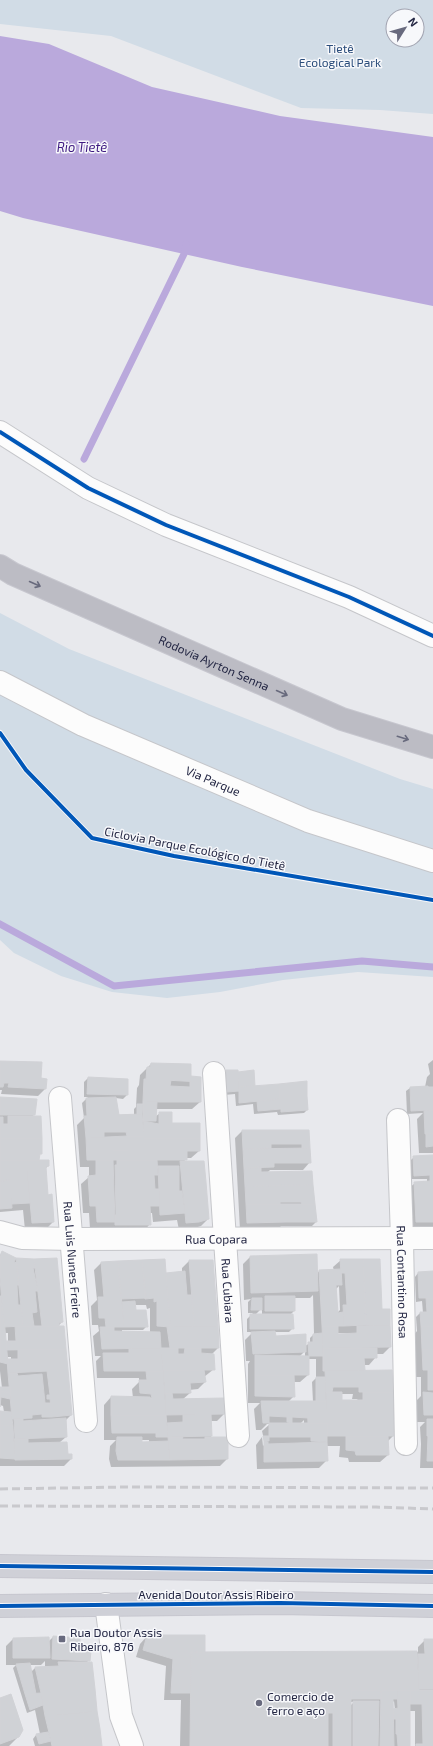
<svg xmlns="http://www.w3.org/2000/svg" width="433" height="1746" viewBox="0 0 433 1746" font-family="'Exo 2',sans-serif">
<rect width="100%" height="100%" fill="#e8e9ed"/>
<path fill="#d1dce6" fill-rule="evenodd" d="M0,0H433V114L380,110L301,108L111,36L0,24ZM393,16H417V40H393Z
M0,613L69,649L400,779L433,789V977L358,972L283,980L220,992L167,998L112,992L61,976L14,953L0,940Z"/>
<path fill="#baa9dc" d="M0,36L49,44L152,87L280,116L433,137V306L242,267L23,218L0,211Z"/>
<path fill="#0003" fill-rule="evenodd" d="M433,1060V1153H419L417,1119L423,1113L407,1114L406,1091L410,1088L425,1087L427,1077L430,1074L428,1064Z
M0,1062L40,1079L45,1089L38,1096L1,1094L2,1090H0Z
M151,1064L189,1077L200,1102L192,1109H156L155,1117L160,1113L199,1151L191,1158H186L184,1162L208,1219L201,1226L191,1229L179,1230L177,1220L153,1222L152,1213H150V1224L143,1232L90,1229L89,1213H83L81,1184L89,1177V1167H80L77,1125L84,1118L82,1103L88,1097H84V1082L88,1078L127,1095L123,1099L116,1098V1116L134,1115V1109L136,1107L137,1088L139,1085L140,1075Z
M227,1071H237L254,1087L307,1110L304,1113L278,1115L277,1112L254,1114L253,1104L236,1106L235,1094L224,1095L223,1075Z
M0,1098L34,1115L31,1117L38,1161L48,1166L45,1169L47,1196L53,1222L46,1229L25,1230L23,1210L0,1212Z
M242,1131H308L310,1162L303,1170H270L268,1172H311L316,1222L312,1226H281L278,1229L240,1230L235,1138Z
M433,1156V1229H409L407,1190L415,1183L427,1182V1179H411L410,1161L414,1157Z
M2,1252L16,1259L34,1260L62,1322L57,1327L71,1415L65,1421L66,1437L59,1443L71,1459L64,1466H0V1412H4L3,1406L0,1405V1388H2L0,1371V1255ZM4,1333H8V1342L3,1341ZM6,1357H11V1360H6Z
M316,1255L317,1274L319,1271H334L333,1267L341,1260L381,1310H389L390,1347L383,1354H376V1357L369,1365H364V1371H391L393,1436L387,1442L388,1455L380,1462H349L348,1458L339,1457L340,1446H326L327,1460L319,1468L257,1469L256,1445L262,1437L263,1446L265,1444L262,1431L270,1424H267L261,1430H256L254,1409L260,1403H248V1364L250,1361H246L245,1340L253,1332H247V1319L253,1313H248V1302L251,1299L244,1300L243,1264L250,1257ZM339,1286L340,1310L337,1313L336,1289ZM313,1295L314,1334L310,1338V1343L305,1346L275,1337V1332H289L293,1328L290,1315L294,1311V1298H310ZM262,1308V1315H255ZM337,1333H350V1335H337ZM305,1351V1357L300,1356ZM308,1359H316V1378L312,1382L313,1402H288L294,1396V1382H300L308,1375ZM341,1394H353L352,1399H358L355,1401H341ZM304,1420V1424H300Z
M189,1261H212L218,1348L211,1355L214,1369L204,1377L205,1382L198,1389L189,1390L190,1393L182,1400L224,1414L217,1421H210L211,1437L227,1459L220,1466L111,1467L109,1459L110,1446L116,1440H104V1405L111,1397L133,1398L132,1389L139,1382V1378H97L96,1361L101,1356H95L93,1336L99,1331L98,1325H92L91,1306L97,1300L94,1270L101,1263L165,1274L182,1273V1268ZM134,1305H146L147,1309L150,1308V1332H122V1330H143L147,1326L135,1311ZM141,1440H149V1443H141Z
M433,1272V1468H420L421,1444L420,1427L425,1422H417L416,1401L421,1396V1377H416L414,1335L417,1331L416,1317L420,1313H423L422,1301L416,1302L415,1277L418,1273Z
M147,1636L204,1653L418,1652V1647L425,1640H433V1746H415V1711H409V1746H180L181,1700H164L166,1666L136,1657L140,1644ZM394,1701L395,1710L392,1711V1703ZM350,1702H354L350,1706Z
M53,1637L79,1651L89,1660L86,1663H91L96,1711L101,1746H35L33,1739L36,1735L40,1734L35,1710L27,1713L13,1668L16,1665H6V1646L13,1639L48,1642ZM45,1661V1667L35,1668L31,1672L30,1665H41Z
M0,1699L18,1737L9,1746H0Z"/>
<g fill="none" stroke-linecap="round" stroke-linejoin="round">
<path stroke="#baa9dc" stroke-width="7" d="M84,459L184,254L186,244
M0,924L114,986L362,961L433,967"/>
</g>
<path fill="#d0d2d6" stroke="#d1d2d6" d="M0,1061L42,1062L41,1078L47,1079L46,1089L8,1087L9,1083H4L3,1087H0Z
M151,1063L191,1064V1076L201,1077V1082L146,1079L147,1067H150Z
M226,1070H238L239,1091L227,1092Z
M254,1070L255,1086L239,1087L238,1072Z
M88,1077L128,1079V1095L87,1094Z
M144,1079L171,1080L170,1086L190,1087V1081L201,1082V1102H159L143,1101Z
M307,1081V1096L279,1099V1084Z
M279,1084V1099L239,1103V1087Z
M428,1086L429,1110L411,1111L410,1087Z
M428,1087H433V1110H429Z
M307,1096L308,1110L281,1112V1109L258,1111L257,1101Z
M0,1097L37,1099L35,1115H0Z
M116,1097L119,1115L87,1116L86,1098Z
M143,1101L157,1102L156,1121H143Z
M137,1104H143L142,1114H137Z
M429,1110H433V1133L425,1134L424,1111Z
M159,1112H172V1123H200V1138H144L143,1121L159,1124Z
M142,1114L144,1136H127L126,1132H104V1137L86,1138L84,1116Z
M8,1116H41L42,1138H0V1117H3V1124H8Z
M242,1130H309L310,1148H302V1144H271V1148L243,1149Z
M426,1133H433V1146L426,1147Z
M127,1136L128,1150H113L114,1160H87L86,1138Z
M127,1136H144L146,1160H114L113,1150H128Z
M0,1138H42V1154H40L39,1160H0Z
M144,1138H200V1151H187V1160H146Z
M310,1148L311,1163H274V1167L244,1168L243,1149Z
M433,1155V1181H430V1175L414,1176L413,1156Z
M0,1160H7L10,1180L0,1181Z
M7,1160H26L30,1203L12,1204Z
M26,1160H49V1166L46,1167L48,1195L52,1194L54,1222L32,1223Z
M96,1160H113L115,1222H97L96,1206H90L88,1176L96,1175Z
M117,1160H136L138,1225H115V1215H116L115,1165H117Z
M136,1160H157L158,1175H154L155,1189H159V1206H150L151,1225H138Z
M180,1161H204L206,1182L182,1183Z
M158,1166H179V1191H182L185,1213L160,1215Z
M261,1167V1172L312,1171L313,1185L245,1186L244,1168Z
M10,1180L12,1208L0,1209V1181Z
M430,1181H433V1222H416L414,1182Z
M206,1182L209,1219L199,1222L186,1223L182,1183Z
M313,1185L315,1204H302L301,1202H280V1204H246L245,1186Z
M246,1204H287L286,1222L247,1223Z
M287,1204H315L317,1222H286Z
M2,1251L16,1258L14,1262L17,1263L19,1285H17L18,1305H21L23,1326L4,1327L0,1278V1256Z
M317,1254L318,1291L251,1293L250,1256Z
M16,1258L34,1259L35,1268H33L38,1291H35L37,1312L32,1313L34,1326H23Z
M57,1258L63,1322L59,1323V1326H42L34,1259Z
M165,1259L170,1327L157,1326V1301L154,1302V1298L145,1299L142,1260Z
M340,1259H363L366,1325L344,1326L343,1305H347L345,1273H341Z
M363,1259H380L382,1309H390V1325H366Z
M142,1260L146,1298L121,1299L118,1261Z
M189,1260H213L218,1326H194Z
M118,1261L124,1327H106L105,1318H99L98,1297H104L101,1262Z
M341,1269L342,1285H336L338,1313L343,1312L344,1326H322L319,1270Z
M185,1271L187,1295H192L194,1326L170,1327L166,1273Z
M433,1271V1298H419L418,1272Z
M0,1296H1L4,1318L0,1317Z
M265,1296H295V1311H265Z
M252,1298H262V1310H251Z
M426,1298H433V1326H421L420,1312H427Z
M135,1301L136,1310H146L148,1327H124L122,1302Z
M250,1314H293L294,1329H250Z
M0,1317L4,1318L6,1340L0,1339Z
M390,1325L391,1347L323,1348L322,1326H338V1334L357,1333V1326Z
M15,1326H64L66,1349L6,1350V1341H16Z
M218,1326L219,1348H170L167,1327Z
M421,1326H433V1349H422Z
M100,1327H114V1331L160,1332L161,1348L102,1349Z
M275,1331L276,1336L306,1334V1352L253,1354L251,1332Z
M322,1333L323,1356H309L308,1342H313V1334Z
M0,1339L6,1340L8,1364L0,1362Z
M161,1348L163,1371H104L103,1353H129V1349Z
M161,1348H178V1354H184L185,1348H201V1353L214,1354L215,1370H163Z
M323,1348H377V1358H364L365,1370L323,1371Z
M18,1349H66L68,1370L8,1373L7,1359H18Z
M422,1349H433V1370H423Z
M255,1355L309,1356V1375H255Z
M68,1370L72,1415L52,1417L50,1399H47V1395H50L47,1371Z
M163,1370H204L206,1382L190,1383L191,1393H165Z
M392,1370L393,1392H359V1387H333L332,1392H326L325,1371Z
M428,1370H433V1390H428Z
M146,1371H163L166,1415H151L150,1398H152L151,1394L140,1393L139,1380H147Z
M8,1373H17L18,1376L42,1374L45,1403H51L52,1417H42V1414L32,1415V1418L12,1419Z
M255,1375H294L295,1397L255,1396Z
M316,1377H325L326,1401H316Z
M0,1387H10V1393L0,1391Z
M0,1391L10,1393V1399L1,1397L0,1407Z
M326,1392H342V1400H363V1392H393L394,1436H327Z
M423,1392L433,1393V1415H424Z
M165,1393H172L173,1399L224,1398L225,1414L166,1415Z
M111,1396L150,1397L151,1415H111Z
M261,1401H307L308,1418L292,1417V1423L287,1422V1417L269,1416V1423H263Z
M307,1401H326L327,1423H308Z
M0,1411L11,1412L13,1426L0,1425Z
M211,1414L212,1436L168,1437L167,1423L183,1422V1415Z
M111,1415H166L168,1437H156V1433H112Z
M66,1418L67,1437L15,1439L14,1419H23V1421Z
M427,1419H433V1436H427Z
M269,1423H327V1442L311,1441V1437H269V1441H264L263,1436H269Z
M0,1425L13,1426L15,1459L0,1458Z
M346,1436H388L389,1455H356L355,1451L346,1450Z
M428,1436H433V1461H427Z
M117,1437H142V1442L168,1441L170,1460H118L116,1451Z
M168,1437H183L182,1439H205V1437H228V1459L170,1460Z
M14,1439H28V1443L67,1442L68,1454H72V1459L15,1460Z
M264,1441L268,1442V1444L327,1442L328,1461L264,1462Z
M147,1635H205V1652H191L190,1693H171L173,1659L143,1650Z
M53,1636L80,1638V1650L91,1651L90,1661L52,1659Z
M49,1637L50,1658H13V1638Z
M424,1639H433V1689H419L418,1654H425Z
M417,1651L419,1690L328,1691V1746H190L191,1652Z
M58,1662H72L73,1665H75L77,1691L41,1693L35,1667L59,1666Z
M72,1662H92L95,1689L77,1691L75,1665H73Z
M30,1663L36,1694H25L16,1664Z
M95,1689L97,1711L79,1713L77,1691Z
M351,1690H381V1699H351Z
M351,1690V1746H333V1713H328V1691Z
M381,1690H397V1699H393L394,1746H380Z
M397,1690H410V1734H396V1719H393V1709L398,1708Z
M410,1690H433V1746H416V1744H423L422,1704H410Z
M77,1691L79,1713L45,1716L41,1693Z
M41,1693L43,1705L30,1710L25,1694Z
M11,1694L23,1730L19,1737L0,1744V1698Z
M353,1701H379L378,1746H353Z
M97,1711L100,1729L82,1734L80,1713Z
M80,1713L82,1734L51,1741L45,1716Z
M100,1729L102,1746H85L82,1734Z
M48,1732L51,1741L39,1744L36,1734Z
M82,1734L85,1746H52L51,1741Z
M397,1734H410V1746H398Z"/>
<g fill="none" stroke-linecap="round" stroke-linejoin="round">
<defs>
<g id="street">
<path d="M0,432L88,488L166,525L349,597L433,636"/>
<path id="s1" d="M0,682L83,725L308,821L433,861"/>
<path id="s2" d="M214,1073L238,1436"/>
<path id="s3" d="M60,1098L86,1421"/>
<path id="s4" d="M398,1120L402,1239L406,1444"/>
<path id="s5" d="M0,1232L22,1238L73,1239L433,1238"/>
<path d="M106,1604L121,1716L132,1746"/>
</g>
<path id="primary" d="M0,1566L433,1572
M0,1606L280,1603L433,1606"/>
<g id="highway">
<path id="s6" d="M0,566L13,574L342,719L433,747"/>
</g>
</defs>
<use href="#street" stroke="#c5c6ca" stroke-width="24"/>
<use href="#primary" stroke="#c7c7cf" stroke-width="24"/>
<use href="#highway" stroke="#c7c7cf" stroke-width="24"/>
<use href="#street" stroke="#fcfcfc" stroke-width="22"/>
<use href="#primary" stroke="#cfd0d7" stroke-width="22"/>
<use href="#highway" stroke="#bcbcc4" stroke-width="22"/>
<path stroke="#c9c9cd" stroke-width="3" stroke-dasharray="8 4" stroke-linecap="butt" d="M0,1489L126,1487L433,1488
M0,1506L376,1507L433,1509"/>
<defs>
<path id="cycleway" d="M0,432L88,488L166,525L349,597L433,636
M0,733L26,770L92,838L174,856L433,900
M0,1566L433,1572
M0,1606L280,1603L433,1606"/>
</defs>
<use href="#cycleway" stroke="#f7f8fb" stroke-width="6"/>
<use href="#cycleway" stroke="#0057b8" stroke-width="4"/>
</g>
<defs><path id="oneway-shaft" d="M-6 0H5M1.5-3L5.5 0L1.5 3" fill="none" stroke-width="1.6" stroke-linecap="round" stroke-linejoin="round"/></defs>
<g stroke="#686a7d">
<use href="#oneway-shaft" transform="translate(35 584) rotate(24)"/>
<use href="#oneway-shaft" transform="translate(282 693) rotate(24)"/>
<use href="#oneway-shaft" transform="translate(403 738) rotate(17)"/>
</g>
<g fill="#686a7e" stroke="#f7f8fb" stroke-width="1.5">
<rect x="58" y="1635" width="8" height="8" rx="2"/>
<circle cx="259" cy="1703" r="4"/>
</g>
<g text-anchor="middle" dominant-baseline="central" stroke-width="3" stroke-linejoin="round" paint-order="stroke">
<g font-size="12" fill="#2b4d7b" stroke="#f7f8fb">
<text x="340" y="48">Tietê<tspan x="340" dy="14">Ecological Park</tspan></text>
</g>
<g font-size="12" fill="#232643" stroke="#f7f8fb">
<text stroke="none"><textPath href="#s6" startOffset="235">Rodovia Ayrton Senna</textPath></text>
<text stroke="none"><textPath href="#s1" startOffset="235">Via Parque</textPath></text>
<text transform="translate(195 848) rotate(11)">Ciclovia Parque Ecológico do Tietê</text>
<text stroke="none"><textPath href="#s5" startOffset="217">Rua Copara</textPath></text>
<text stroke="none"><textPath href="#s3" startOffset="162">Rua Luis Nunes Freire</textPath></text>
<text stroke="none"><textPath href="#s4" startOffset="162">Rua Contantino Rosa</textPath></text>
<text stroke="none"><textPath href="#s2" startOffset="218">Rua Cubiara</textPath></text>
<text x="216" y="1594">Avenida Doutor Assis Ribeiro</text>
</g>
<g font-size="12" fill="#232643" stroke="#f7f8fb" text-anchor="start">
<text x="70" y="1632">Rua Doutor Assis<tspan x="70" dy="14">Ribeiro, 876</tspan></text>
<text x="267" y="1696">Comercio de<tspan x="267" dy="14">ferro e aço</tspan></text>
</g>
<g font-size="13" font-style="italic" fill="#3f1a82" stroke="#f7f8fb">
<text x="82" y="147">Rio Tietê</text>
</g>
</g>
<g transform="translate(405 28) rotate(53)"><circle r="19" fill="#f7f8fb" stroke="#a2a4b1"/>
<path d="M0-3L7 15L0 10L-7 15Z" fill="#686a7e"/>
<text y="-6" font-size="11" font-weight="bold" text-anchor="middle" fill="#232643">N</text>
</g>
</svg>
